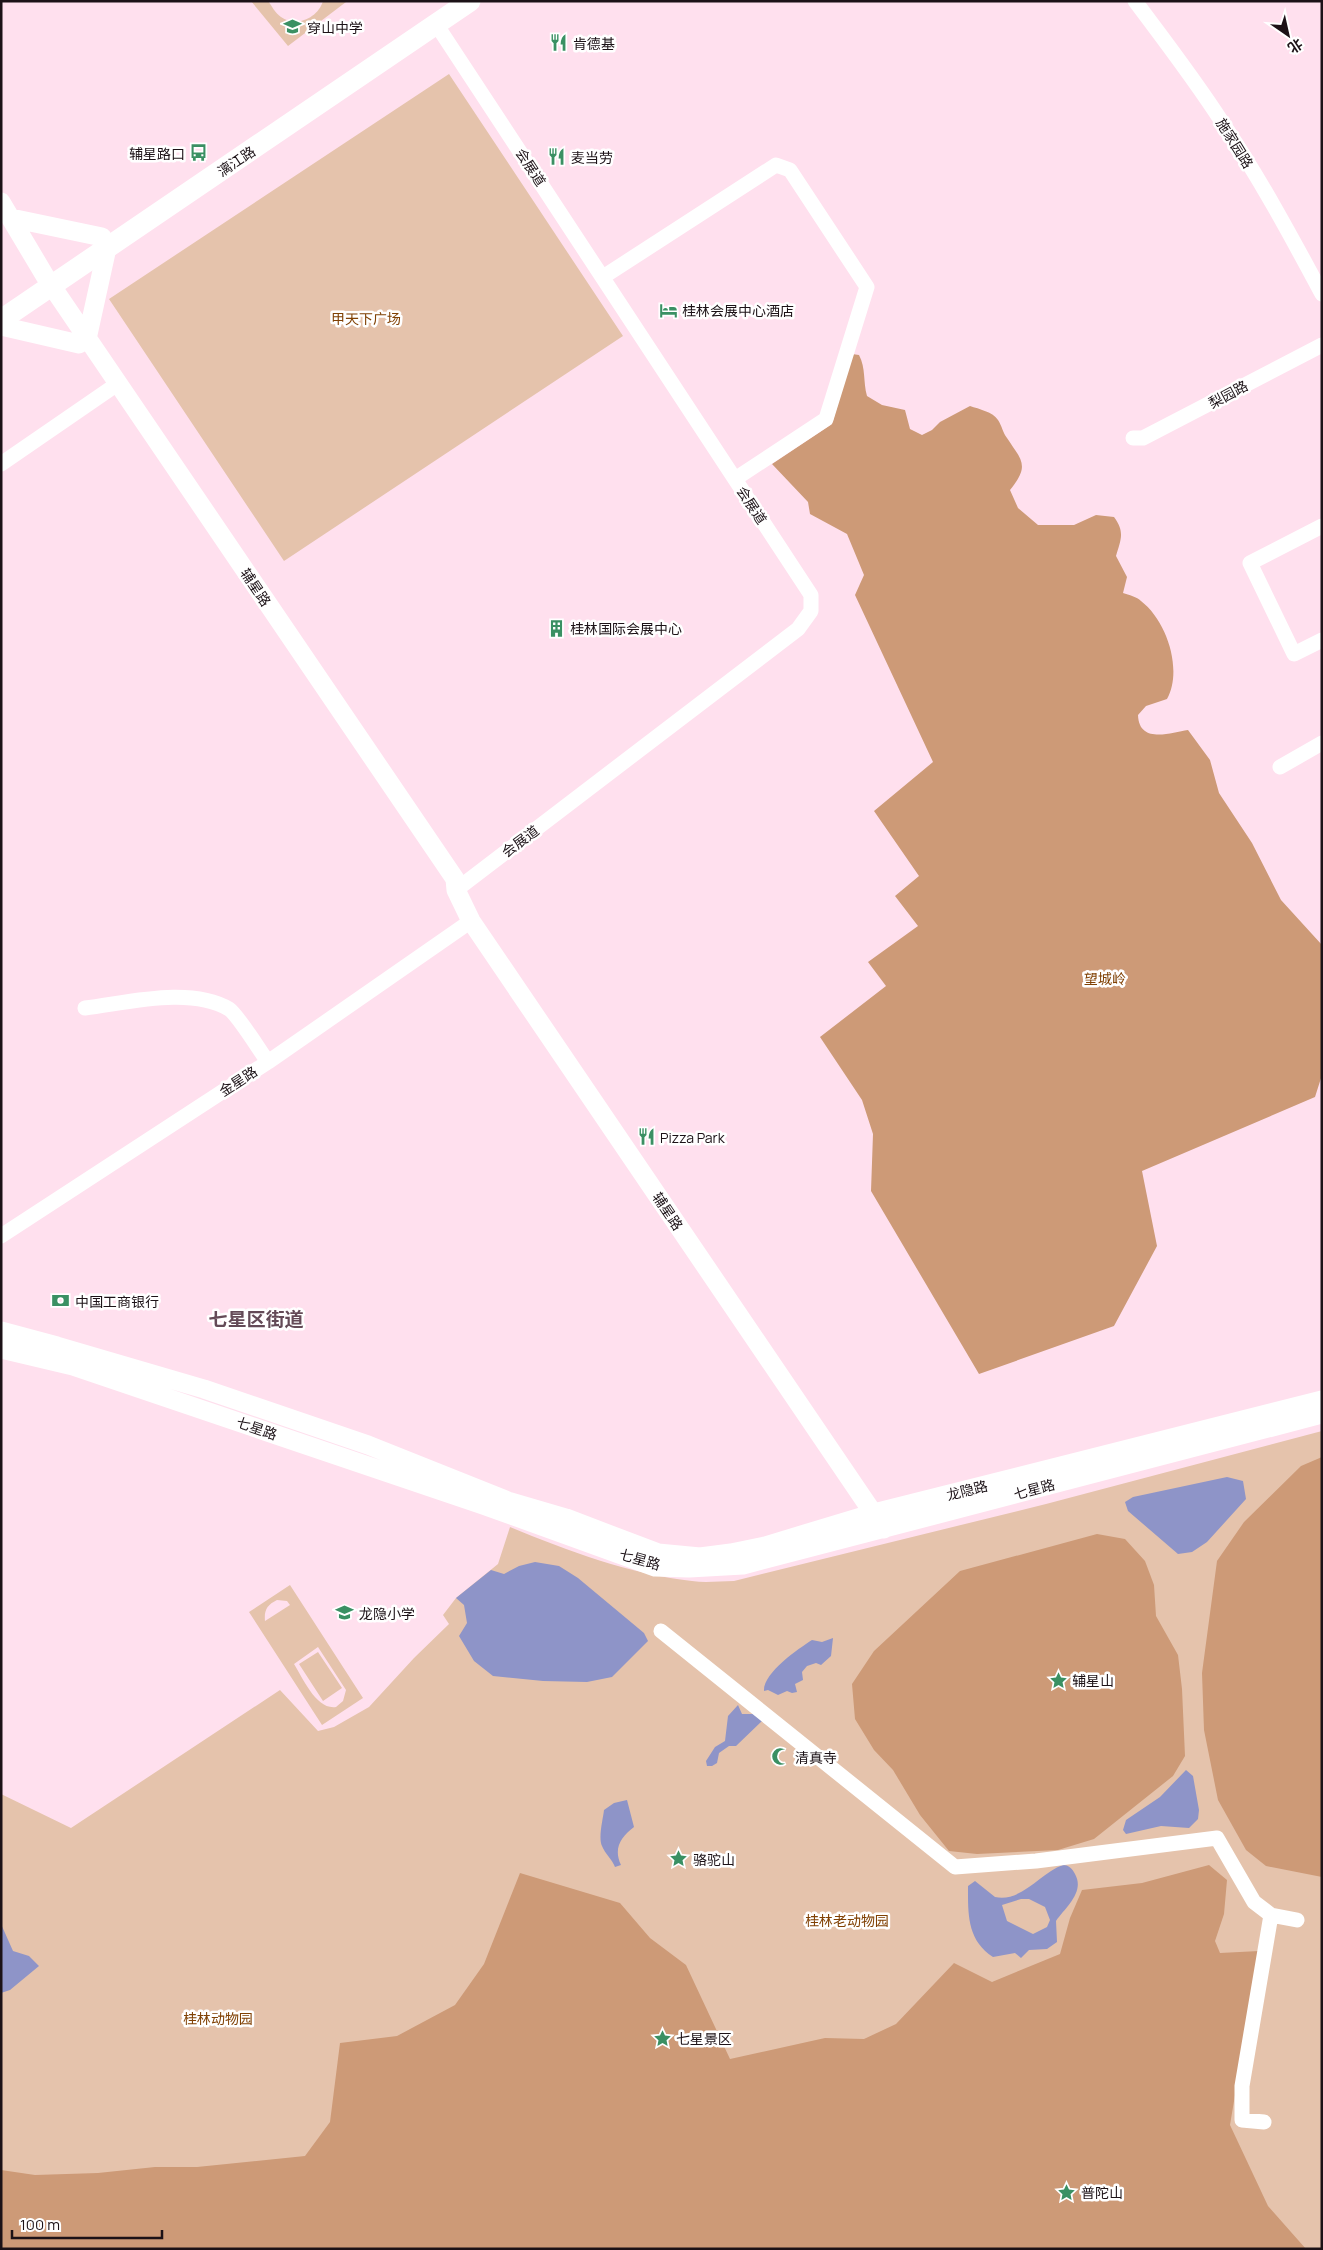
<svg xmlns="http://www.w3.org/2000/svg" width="1323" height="2250" viewBox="0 0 1323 2250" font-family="Manrope,'Noto Sans SC',sans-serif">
<rect width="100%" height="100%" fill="#ffe0ee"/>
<path fill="#e5c3ac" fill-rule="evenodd" d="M251,1H268C272,6 275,13 281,17C296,28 318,18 323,1L346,2L288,46Z
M449,74L623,336L284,561L109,299Z
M1322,1431V2249H1V1794L71,1828L280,1690L318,1731L334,1727L369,1707L414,1658L449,1624L443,1615L456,1598L498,1564L510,1527C568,1551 630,1574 692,1581C706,1583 720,1581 734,1581L1046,1504Z
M290,1585L363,1698L322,1725L249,1612ZM277,1600L287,1601L290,1605L265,1621C264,1610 267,1605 277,1600ZM318,1647L346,1690L343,1701L336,1707C316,1710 303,1678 294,1664Z
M318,1652L342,1688L323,1701L299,1664Z"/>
<path fill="#cd9a77" d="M852,354L859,355C866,368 863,382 867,396L882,405L905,410L910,429L922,435L932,430L940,422L970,406C979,409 993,412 998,420C1002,426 1003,433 1007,438C1022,461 1030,465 1010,490L1018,508L1038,525H1074L1096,515L1114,517C1125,532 1121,539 1116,556L1127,577L1123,593C1129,595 1137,597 1141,601C1167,621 1183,670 1167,699L1146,706L1138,715C1139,744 1170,733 1188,730L1210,760L1219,793L1252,843L1281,900L1322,945V1075L1315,1097L1142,1171L1157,1246L1114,1326L979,1374L871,1191L873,1134L862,1100L820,1037L886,986L868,962L918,926L895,896L919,876L874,811L933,762L855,595L864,575L847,534L810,514L808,502L772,464L832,424Z
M1322,1457V1877L1266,1866L1246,1850L1218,1800L1204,1730L1202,1673L1217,1561L1244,1522L1301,1466Z
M1097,1534L1125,1539L1145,1561L1154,1585L1156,1616L1178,1655L1182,1689L1185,1756L1173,1776L1094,1839L1058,1850L977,1854L949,1851L920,1815L893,1770L874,1750L855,1719L852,1684L874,1651L960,1571Z
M1209,1865L1227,1880L1224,1914L1215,1941L1220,1953L1259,1951L1230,2125L1268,2206L1306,2249H1V2170L35,2175L98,2173L155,2167H197L305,2156L330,2122L340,2043L397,2036L455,2005L484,1964L520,1873L620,1903L650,1938L686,1965L730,2059L825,2038L864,2039L896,2024L954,1963L992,1982L1060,1954L1070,1918L1082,1890L1142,1883Z"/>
<path fill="#8e94c8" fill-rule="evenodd" d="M1227,1477L1243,1481L1246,1499L1207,1542L1192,1552L1178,1554L1128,1511L1125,1502L1133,1497Z
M535,1562L559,1566L578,1578L644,1633L648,1641L612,1677L587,1682L543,1681L493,1676L474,1661L459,1636L467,1623L464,1605L456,1598L491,1570L504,1574L519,1566Z
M833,1638L831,1656L821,1665L816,1663L807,1666L802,1672L803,1680L795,1684L797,1692L792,1693L787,1691L778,1695L768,1690L764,1691C763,1673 798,1649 812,1640L822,1642Z
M738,1705L742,1714H755L762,1721L736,1746H729L719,1753L717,1763L712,1766H707L706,1761L715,1747L725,1741L728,1716Z
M1186,1770L1193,1776L1199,1810L1198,1819L1189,1828L1161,1826L1126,1834L1123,1830L1126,1820L1160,1797Z
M627,1800L634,1827C621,1837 613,1848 621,1865L615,1867C612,1859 605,1854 602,1846C598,1838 603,1819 604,1810L614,1803Z
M1063,1865C1068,1865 1072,1868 1075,1874C1085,1892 1066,1907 1056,1921L1057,1942L1047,1949L1029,1950L1021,1958L1015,1953L993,1957C967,1940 968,1914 968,1886L975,1881L995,1897C1021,1903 1040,1873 1063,1865ZM1021,1899H1029L1045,1907L1050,1920L1047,1927L1033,1934L1007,1921L1002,1905Z
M1,1924L13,1951L29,1956L39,1966L10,1990L1,1993Z"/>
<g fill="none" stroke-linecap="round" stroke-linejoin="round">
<path stroke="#fff" stroke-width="15" d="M1135,1C1165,41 1195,80 1222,122C1259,177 1291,236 1322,294
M436,24L811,595V611L798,629L456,890
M603,277L776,165L790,170L867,287L826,419L735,479
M1133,438H1143L1322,345
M1,464L110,389
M1322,526L1250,563L1294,654L1322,640
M1280,767L1322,743
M85,1008C127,1003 190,986 229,1009C238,1015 260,1051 268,1062
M1,1236L268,1062L471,921
M661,1631L955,1867L1036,1861L1217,1838L1254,1902L1271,1915L1297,1920
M1264,2122L1242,2120V2086L1271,1915"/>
<path stroke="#fff" stroke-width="19" d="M1,202L45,276L455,879L456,890L471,921L884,1529
M11,218L102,237
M1,326L79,344
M87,339L107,248
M1,1331L57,1346L204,1389L368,1445L508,1501L566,1518L658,1553L700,1557L731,1553L765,1546L874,1513L1322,1400
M1,1349L73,1366L483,1505L655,1567L689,1568L743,1565L1322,1414"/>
<path stroke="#fff" stroke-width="21" d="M1,320L470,1"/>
</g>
<defs>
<symbol id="school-bare" viewBox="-9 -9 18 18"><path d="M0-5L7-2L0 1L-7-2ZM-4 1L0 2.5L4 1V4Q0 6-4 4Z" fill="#3a9063" stroke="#fff" stroke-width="2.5" paint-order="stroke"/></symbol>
<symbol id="restaurant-bare" viewBox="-9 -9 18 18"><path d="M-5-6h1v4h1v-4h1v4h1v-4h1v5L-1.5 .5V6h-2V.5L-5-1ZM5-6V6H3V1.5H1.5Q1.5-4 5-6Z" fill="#3a9063" stroke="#fff" stroke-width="2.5" paint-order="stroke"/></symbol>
<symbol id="bus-bare" viewBox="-9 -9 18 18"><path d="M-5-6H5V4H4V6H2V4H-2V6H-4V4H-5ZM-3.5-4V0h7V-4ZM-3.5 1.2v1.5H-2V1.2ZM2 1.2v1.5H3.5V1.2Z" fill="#3a9063" stroke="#fff" stroke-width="2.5" paint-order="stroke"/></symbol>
<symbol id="hotel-bare" viewBox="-9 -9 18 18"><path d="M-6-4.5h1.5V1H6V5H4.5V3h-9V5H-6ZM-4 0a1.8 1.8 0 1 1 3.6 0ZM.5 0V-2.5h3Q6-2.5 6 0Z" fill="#3a9063" stroke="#fff" stroke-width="2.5" paint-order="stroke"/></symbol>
<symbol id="building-bare" viewBox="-9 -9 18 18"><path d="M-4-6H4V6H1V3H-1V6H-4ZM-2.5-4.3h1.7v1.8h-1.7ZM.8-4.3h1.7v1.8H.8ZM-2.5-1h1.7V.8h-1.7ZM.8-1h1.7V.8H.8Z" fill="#3a9063" stroke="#fff" stroke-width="2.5" paint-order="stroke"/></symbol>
<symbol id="bank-bare" viewBox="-9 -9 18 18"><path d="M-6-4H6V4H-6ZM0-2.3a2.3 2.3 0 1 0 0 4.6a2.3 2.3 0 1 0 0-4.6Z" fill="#3a9063" stroke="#fff" stroke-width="2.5" paint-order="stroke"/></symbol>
<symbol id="sight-bare" viewBox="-9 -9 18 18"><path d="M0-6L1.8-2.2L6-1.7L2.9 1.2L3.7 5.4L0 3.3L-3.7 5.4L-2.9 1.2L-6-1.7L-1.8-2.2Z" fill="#3a9063" stroke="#fff" stroke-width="2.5" paint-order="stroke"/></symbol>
<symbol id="mosque-bare" viewBox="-9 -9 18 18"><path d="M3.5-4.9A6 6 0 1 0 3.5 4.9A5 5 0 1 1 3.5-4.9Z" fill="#3a9063" stroke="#fff" stroke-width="2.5" paint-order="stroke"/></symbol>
</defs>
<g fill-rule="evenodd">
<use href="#school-bare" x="280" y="14" width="25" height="25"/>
<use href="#restaurant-bare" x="546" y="30" width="25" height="25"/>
<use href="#bus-bare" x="186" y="140" width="25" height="25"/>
<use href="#restaurant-bare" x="544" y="144" width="25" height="25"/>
<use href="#hotel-bare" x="656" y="298" width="25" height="25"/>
<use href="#building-bare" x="544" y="616" width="25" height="25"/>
<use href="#restaurant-bare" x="634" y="1124" width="25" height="25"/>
<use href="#bank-bare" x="48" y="1288" width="25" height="25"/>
<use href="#school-bare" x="332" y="1600" width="25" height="25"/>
<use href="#sight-bare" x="1046" y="1668" width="25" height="25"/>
<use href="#mosque-bare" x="768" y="1744" width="25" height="25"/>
<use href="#sight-bare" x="666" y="1846" width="25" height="25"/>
<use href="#sight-bare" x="650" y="2026" width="25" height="25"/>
<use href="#sight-bare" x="1054" y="2180" width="25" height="25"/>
</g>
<g text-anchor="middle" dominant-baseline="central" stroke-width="5" stroke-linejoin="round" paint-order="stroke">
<g font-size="14" fill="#1c1217" stroke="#fff" text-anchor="start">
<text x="307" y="27">穿山中学</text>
<text x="573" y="43">肯德基</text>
<text x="185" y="153" text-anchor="end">辅星路口</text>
<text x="571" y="157">麦当劳</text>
<text x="682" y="310">桂林会展中心酒店</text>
<text x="570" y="628">桂林国际会展中心</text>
<text x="660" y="1137">Pizza Park</text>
<text x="75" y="1301">中国工商银行</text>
<text x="359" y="1613">龙隐小学</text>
<text x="1072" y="1680">辅星山</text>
<text x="795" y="1757">清真寺</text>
<text x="693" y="1859">骆驼山</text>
<text x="676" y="2038">七星景区</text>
<text x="1081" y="2192">普陀山</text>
</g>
<g font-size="14" fill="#1c1217" stroke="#fff">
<text transform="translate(1235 143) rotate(58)">施家园路</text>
<text transform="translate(236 161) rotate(-34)">漓江路</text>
<text transform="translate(531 167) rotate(57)">会展道</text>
<text transform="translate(1228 394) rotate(-28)">梨园路</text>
<text transform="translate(752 505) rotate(57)">会展道</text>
<text transform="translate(256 587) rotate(56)">辅星路</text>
<text transform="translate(520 841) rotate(-37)">会展道</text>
<text transform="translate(238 1081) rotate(-33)">金星路</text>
<text transform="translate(668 1211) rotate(56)">辅星路</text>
<text transform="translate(257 1428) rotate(19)">七星路</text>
<text transform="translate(1034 1489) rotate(-15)">七星路</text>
<text transform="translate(967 1490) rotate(-14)">龙隐路</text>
<text transform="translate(640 1559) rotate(16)">七星路</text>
</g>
<g font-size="14" fill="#804104" stroke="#fff">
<text x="366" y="318">甲天下广场</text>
<text x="1105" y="978">望城岭</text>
<text x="847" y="1920">桂林老动物园</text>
<text x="218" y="2018">桂林动物园</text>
</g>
<g font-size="19" font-weight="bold" fill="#644a57" stroke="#fff">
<text x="256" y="1319">七星区街道</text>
</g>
</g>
<rect width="1323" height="2250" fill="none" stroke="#1c1217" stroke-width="5"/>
<g transform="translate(1288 35) rotate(146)" stroke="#ffffff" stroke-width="4" paint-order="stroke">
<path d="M0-4L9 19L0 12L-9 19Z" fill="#1c1217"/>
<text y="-8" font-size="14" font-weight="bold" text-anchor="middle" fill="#1c1217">北</text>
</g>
<path d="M12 2230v8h150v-8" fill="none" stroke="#1c1217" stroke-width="2.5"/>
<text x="20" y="2230" font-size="15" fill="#1c1217" stroke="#ffffff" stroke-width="4" paint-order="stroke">100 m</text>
</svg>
